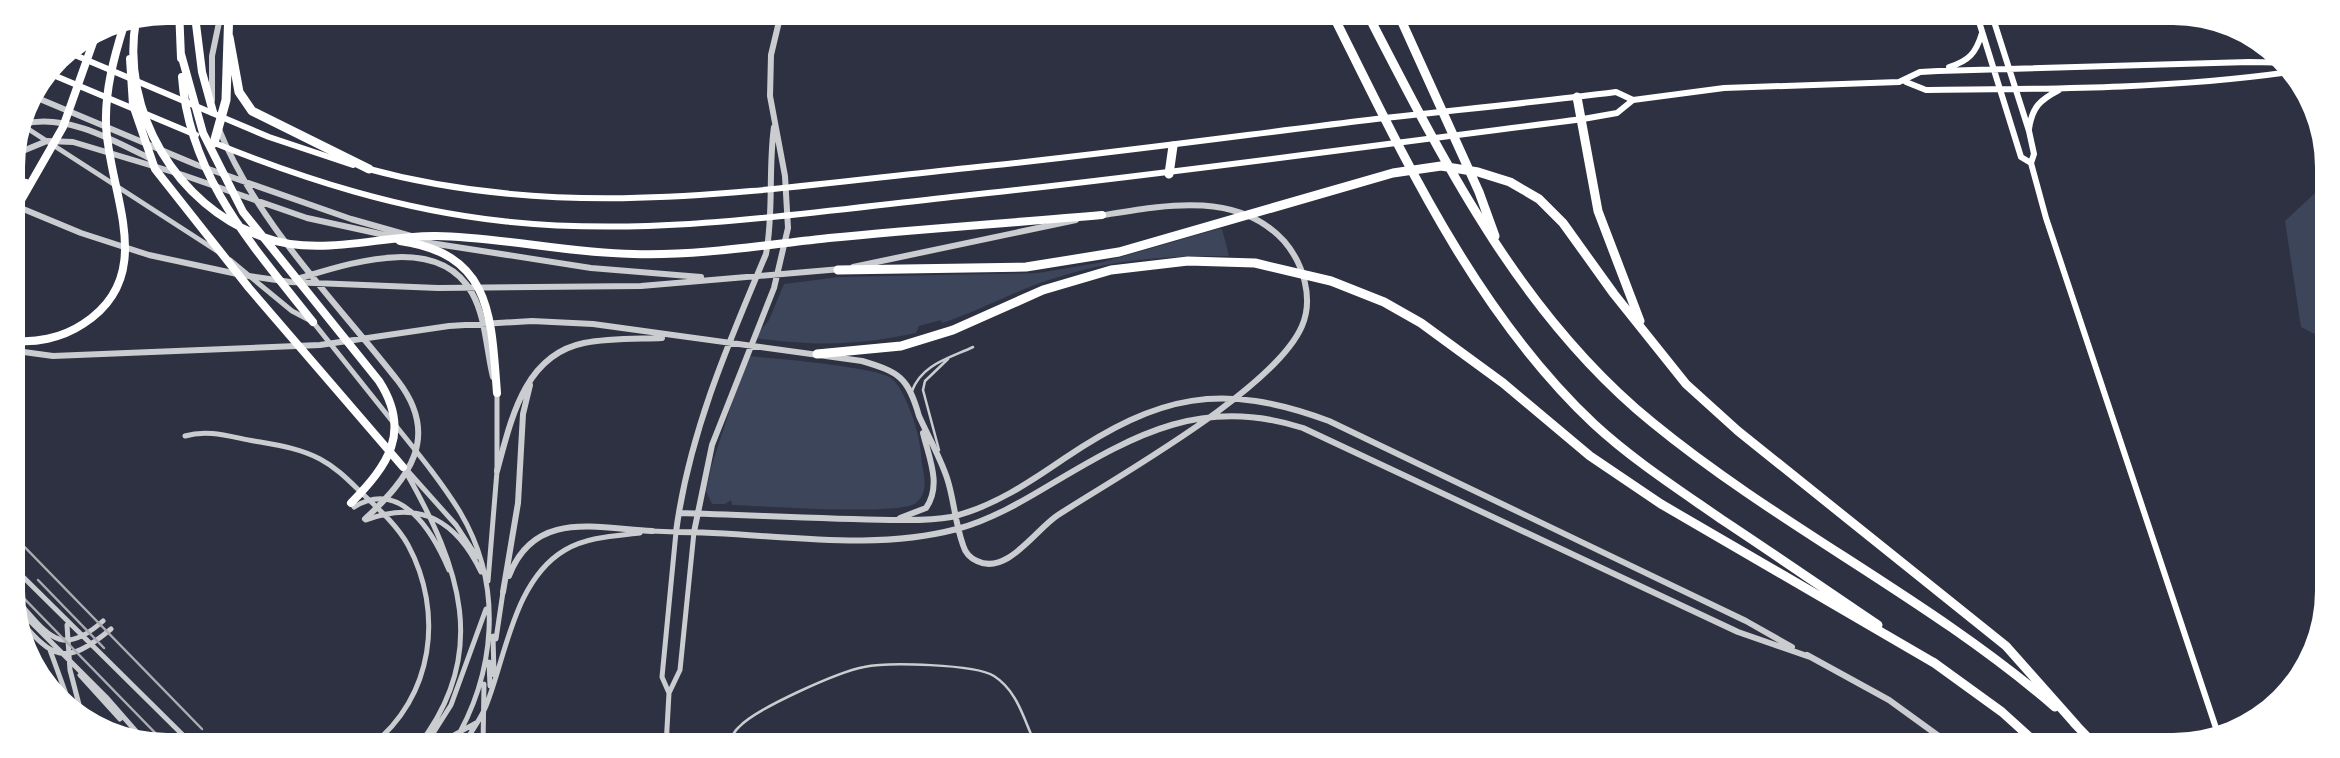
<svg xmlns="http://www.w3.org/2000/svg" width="2340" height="758" viewBox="0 0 2340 758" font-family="Montserrat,sans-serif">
<rect width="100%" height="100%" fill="#2d3142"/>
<path fill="#3c4559" d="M2329,180L2328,341L2301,327L2285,221Z
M1218,229H1222L1229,256C1165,255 1104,260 1043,282C1009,294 977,312 942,323L941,320L919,326L916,333C855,346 816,346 754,338L769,320L784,284L839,277L1038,273L1103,262Z
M747,356C771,358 877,367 891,378C905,388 920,434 921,453C921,470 932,490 916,503C900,516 760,506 732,505L731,500L725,504H712L706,491L711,468Z"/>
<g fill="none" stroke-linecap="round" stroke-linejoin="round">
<path stroke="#caccd0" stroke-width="2.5" d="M912,391C922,364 950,358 973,347
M939,450L923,390L925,381L948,359
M727,746C730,740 733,732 739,727C757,708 838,672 864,667C887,662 975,664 994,676C1019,692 1024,722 1037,747"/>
<path stroke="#caccd0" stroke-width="5" d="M22,125L217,251
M230,260L292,311L313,322C342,358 371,395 400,431C421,457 442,483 460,512C504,586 496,674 452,746
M185,436C208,429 231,437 254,441C277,445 299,448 320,459C339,469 352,484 367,498C382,512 398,527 408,545C444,612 434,697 371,746
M406,469L456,525L477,557
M407,474C459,566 491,653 418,746
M354,507C401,478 433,532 449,570
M366,520C421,499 457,522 481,572
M651,531L676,532L662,677L669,693
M10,564L193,745
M488,581L497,471V393
M11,594C46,630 57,662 103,621
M11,602L106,697L148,745
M11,611C51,654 59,672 111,629
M67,625L70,670L83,720
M493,636L494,675
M496,639L503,592
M50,650L74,716
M31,661L68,698
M489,662L490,686
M80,675L120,719
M82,713L96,728
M425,746L451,705L486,609
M434,746L476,723
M462,746C471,733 480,720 486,706C506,656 514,580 565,550C587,537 614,536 640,533
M483,746L484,684
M666,746L669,693L680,670L694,532"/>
<path stroke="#caccd0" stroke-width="6" d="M41,83L65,49
M35,97L197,165L351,219L411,236
M212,100V56L222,8
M23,124C66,113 113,140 151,159
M218,127C257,224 334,299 398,381C441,437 409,478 365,519
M774,127C768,170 774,212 766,254C728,344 689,434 676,532C769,532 866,553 957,529C991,520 1023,501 1053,483C1137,433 1204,396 1303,428L1738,632L1810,657
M8,157L47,141L73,142L183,175L307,218L394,237
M16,206L81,233L149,255L242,275L290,282L438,288L641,286L841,269
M411,240L591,268L701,277
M853,267L1076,220
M297,279C348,264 438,232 472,293C486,318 486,349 493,377
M9,350L53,356L320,345L449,326L532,321L593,324L862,361C899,372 908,377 919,416
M919,416C928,436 940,457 947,478C954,499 955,523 963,545C965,552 970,558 977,561C1007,576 1036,529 1058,515C1118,476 1275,389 1302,326C1314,298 1303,263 1284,241C1236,189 1160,206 1098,216
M497,471C511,420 524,355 584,343C609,338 637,339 662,338
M679,513C750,515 820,519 891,520C912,520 930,521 951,517C993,507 1030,482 1065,458C1159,395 1221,381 1329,421L1746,621L1792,647
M900,518L926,508C942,485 929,458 923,433
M694,532L712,445L774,288L788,228L785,176L770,96L771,55L782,9
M509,576C534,510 595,528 652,531
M503,592L518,503L523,414L530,385
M1807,655L1889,700L1958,750"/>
<path stroke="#fff" stroke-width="6" d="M1976,12L2021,157L2031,163
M1991,12L2029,131L2034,154L2031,163L2046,218L2219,737
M63,50L269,137L353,165
M1949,67C1969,61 1976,53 1982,33
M46,72L196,135
M1906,82L1926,90C2049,89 2175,89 2297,71
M2029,129C2032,107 2040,100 2059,90
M212,142C306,180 401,210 502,221C655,238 809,212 961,196C1169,174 1375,145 1583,119L1617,113L1633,100L1724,88L1899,82L1920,72L1938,71L2249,62L2294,63
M365,168C569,224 762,189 968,168C1099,155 1229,137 1359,121C1445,111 1530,103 1616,92L1633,100"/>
<path stroke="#fff" stroke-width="8" d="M179,8L181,58
M194,8L202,72L213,112
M136,20C120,112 177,206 263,237C319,258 380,235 436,236C502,237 567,253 633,254C698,256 764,245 829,238C920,229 1011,223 1102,215
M181,54L203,133L243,212L379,381C412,432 388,465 351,503
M130,59L133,105L155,169L249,288L403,467
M182,77C189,177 254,247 313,322
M8,207L26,183
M8,223L63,127L95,37
M400,241C492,254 491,316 497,393
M9,340C34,344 62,338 83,324C160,275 108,192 106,124C105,90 114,57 124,25"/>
<path stroke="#fff" stroke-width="9" d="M1331,11C1403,155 1474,311 1594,424C1633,460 1678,489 1721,519C1774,554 1826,590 1878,625
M1366,11C1443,160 1520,315 1653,423C1780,527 1930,599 2055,707
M1397,11L1479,192L1495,236
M229,37L239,92L252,111L369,169
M1577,97L1598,211L1640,321
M214,143L226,100L229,8
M1169,174L1173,146
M838,270L1026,267L1119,252L1393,173L1441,166L1478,172L1510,182L1539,199L1563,223L1614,294L1686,384L1738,431L2006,646L2077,726
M817,354L901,346L953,330L1043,290L1111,270L1188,261L1255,263L1331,281L1384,302L1421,323L1503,383L1590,456L1661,504L1936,664
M1933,662L2002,712L2044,750
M2074,723L2100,750"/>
<path stroke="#abadb3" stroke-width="2.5" d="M10,532L202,729
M38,580L104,648
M10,584L167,745"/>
</g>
<path d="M0 0H2340V758H0ZM167 25H2173A142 142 0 0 1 2315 167V591A142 142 0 0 1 2173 733H167A142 142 0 0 1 25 591V167A142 142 0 0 1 167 25Z" fill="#fff" fill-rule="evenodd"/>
</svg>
